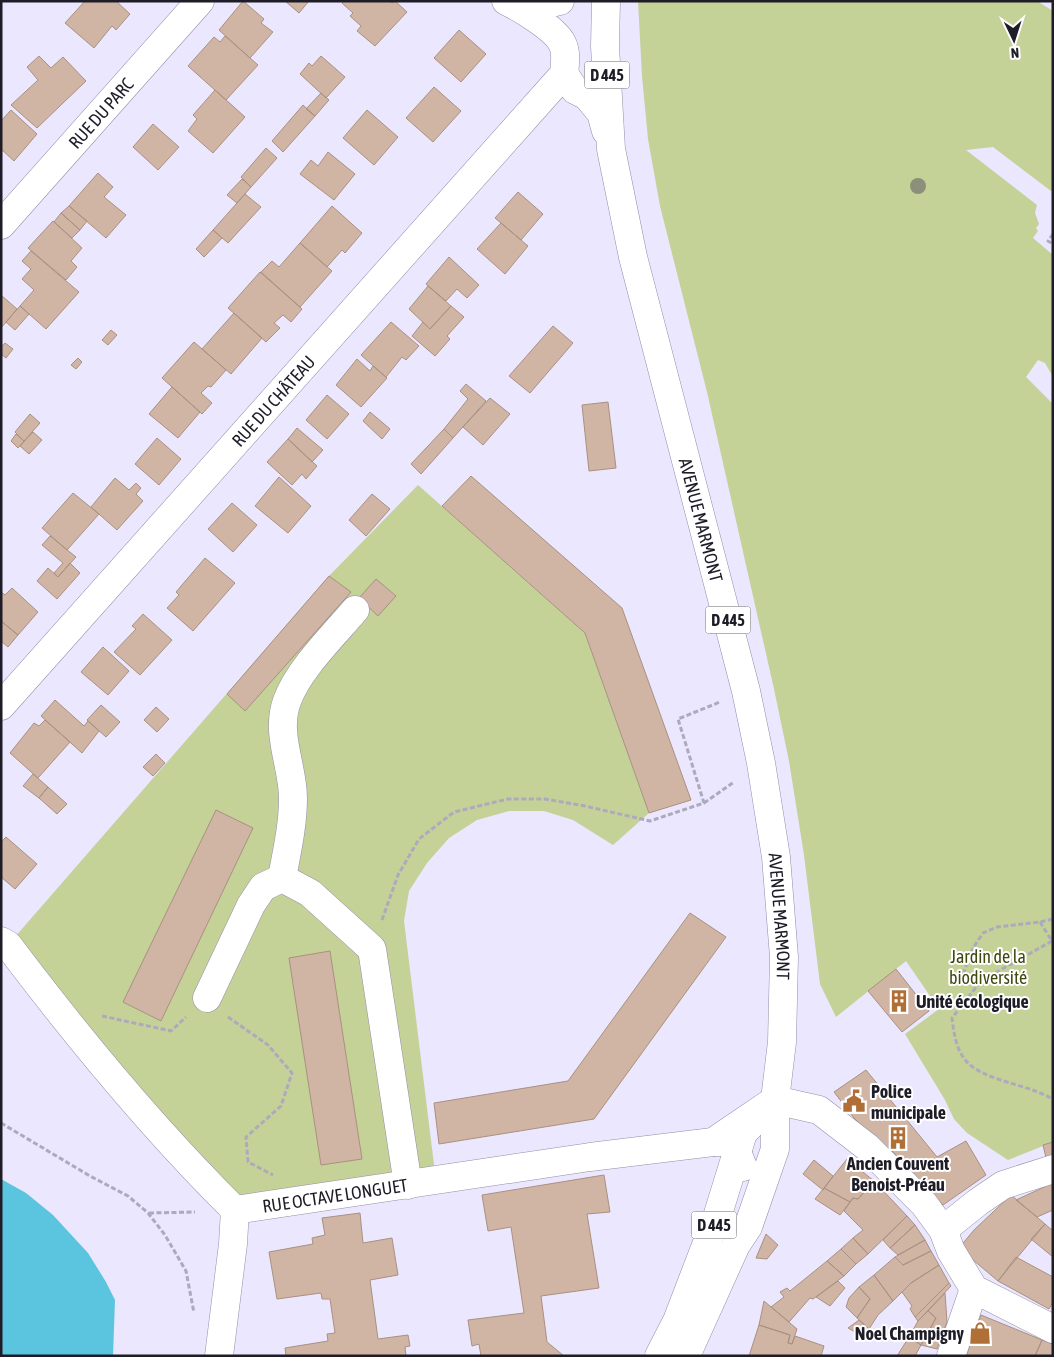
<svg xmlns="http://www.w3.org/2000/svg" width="1054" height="1357" viewBox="0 0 1054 1357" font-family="'Asap Condensed',sans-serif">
<rect width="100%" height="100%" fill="#eae7fe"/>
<path fill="#c4d197" d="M638,1H1037L1053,11V190L1051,191L993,147L966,150L1037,205L1035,213L1039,224L1036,228L1038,231L1033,238L1053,255V377L1045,363L1038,360L1026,377L1053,404V1142L1008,1160L967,1133L954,1119L945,1100L905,1034L939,1009L906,961L836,1017L820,984L804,855L789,761L774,689L707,392L660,206L648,139L642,76Z
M418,485L585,633L649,813L613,845L573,820L544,811H509L477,820L449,838L427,863L409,891L404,921L436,1181L235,1210L8,945L329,576Z"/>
<path fill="#5bc4df" d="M1,1179L26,1193L53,1215L88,1253L106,1282L115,1300L113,1356H1Z"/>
<path fill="#d0b5a4" stroke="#aa9080" d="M85,1H116L130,14L116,30L112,26L94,48L65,23Z
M243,1L264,19L261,23L273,32L250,58L219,30Z
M285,1H309L299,13Z
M344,1H390L392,3L395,1L407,12L375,46L357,31L361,26L350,16L353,13L342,3Z
M459,30L486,54L461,82L434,58Z
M225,36L258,65L226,100L188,66L214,37L220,42Z
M39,56L51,68L63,57L86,81L37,128L11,105L38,80L27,67Z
M321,56L345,77L326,98L300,74L309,63L312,66Z
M434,87L461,111L433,142L406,118Z
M215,90L245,117L213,153L188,131L197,119L193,115Z
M321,93L329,100L315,116L306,109Z
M303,105L315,116L283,152L272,141Z
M11,110L37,134L14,161L1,149V121Z
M367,110L398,137L374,165L343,138Z
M153,124L179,147L158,170L133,147Z
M266,148L277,158L251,187L241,177Z
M328,152L355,174L334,200L300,174L311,160L318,166Z
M98,173L113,187L104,197L126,215L106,238L69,206Z
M242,179L251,187L237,203L227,195Z
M518,192L543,214L521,240L495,218Z
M245,194L261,207L228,243L213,230Z
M69,206L87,221L80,230L61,213Z
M332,206L362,233L345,253L342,250L327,267L300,243Z
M61,213L80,230L72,238L54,222Z
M53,221L82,248L71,261L77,267L66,280L28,248Z
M501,223L528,246L505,274L477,249Z
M213,230L222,238L204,257L196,249Z
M300,243L332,271L300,307L261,272L272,261L279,267Z
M31,251L79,292L46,329L20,306L34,290L22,279L31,269L22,261Z
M449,257L479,285L467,298L457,289L446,301L426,284Z
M260,272L302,309L291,322L283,315L274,323L280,328L266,342L228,308Z
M428,286L451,306L430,329L409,309Z
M1,295L17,309L1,328Z
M20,306L29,314L15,330L6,322Z
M451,306L464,317L447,336L450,339L435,356L412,336L423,322L430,329Z
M234,313L262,338L231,374L202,349Z
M391,322L419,346L406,360L402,357L386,377L361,355Z
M553,326L573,343L530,393L509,376Z
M111,330L117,335L108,345L102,340Z
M194,342L226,370L211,387L208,386L201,393L212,403L202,414L162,378Z
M5,343L13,349L6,358L1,354V347Z
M78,358L82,362L76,369L71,365Z
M357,359L370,371L373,366L387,378L361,407L336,385Z
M466,384L486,401L453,438L444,429L468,399L460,391Z
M172,387L200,412L178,438L149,414Z
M327,395L349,414L327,439L306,420Z
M490,398L510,414L483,445L463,427Z
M608,402L616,468L589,471L582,405Z
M370,412L390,429L382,439L363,421Z
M30,414L40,423L24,441L15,432Z
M297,428L323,450L312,462L288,439Z
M444,429L453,438L421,474L411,464Z
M33,432L42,440L29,454L20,446Z
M16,434L24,441L18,448L11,441Z
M157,438L181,459L159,485L135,464Z
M288,439L317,466L306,479L302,474L292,485L267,462Z
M471,476L622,608L691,800L649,813L585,633L442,506Z
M279,477L311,506L288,533L255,506Z
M115,478L129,490L136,483L141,488L136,494L143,501L117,530L91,507Z
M73,493L99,514L67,550L42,528Z
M372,494L390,509L366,536L349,520Z
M232,503L257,525L233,552L208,529Z
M50,536L76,557L58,577L54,573L63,563L42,545Z
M205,558L235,583L193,631L167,608L179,595L176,592Z
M70,563L80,573L57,599L37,581L48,568L58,577Z
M329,576L351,592L245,711L227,694Z
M376,579L396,596L378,616L359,598Z
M12,588L38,612L18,635L1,621V592L5,595Z
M143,614L172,640L140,675L114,652L136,629L132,626Z
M1,621L18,635L8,647L1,641Z
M103,647L129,671L108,695L81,672Z
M55,700L84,726L88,721L99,731L82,753L41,716Z
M101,705L120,722L106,737L87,720Z
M156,707L169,719L157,732L144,720Z
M45,720L70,742L38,778L10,753L34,723L39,726Z
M156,754L165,763L153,776L143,767Z
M33,774L48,787L39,798L23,786Z
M48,787L67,804L57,814L39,798Z
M216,810L253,828L161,1021L123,1002Z
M6,837L37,864L15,889L1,877V842Z
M690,913L726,937L594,1119L439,1144L434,1103L568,1081Z
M330,951L362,1159L321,1165L289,958Z
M896,969L929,1011L902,1032L868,991Z
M866,1070L937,1157L966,1141L986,1175L943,1205L892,1151L888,1153L854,1118L834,1092Z
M1053,1142V1161L1047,1162L1043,1145Z
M847,1159L874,1181L858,1199L853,1198L850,1202L824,1188Z
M814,1160L833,1176L823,1190L803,1174Z
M604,1175L610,1212L587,1214L599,1288L541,1296L547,1342L564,1356H481L479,1344L472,1346L468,1320L524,1313L511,1227L488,1231L482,1195Z
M874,1181L907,1216L868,1254L853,1238L863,1230L844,1211L853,1198L858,1199Z
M1053,1183V1210L1037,1217L1016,1200Z
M824,1188L850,1202L840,1215L815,1199Z
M1011,1195L1045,1224L998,1281L959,1248L974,1230Z
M360,1213L363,1243L392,1238L398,1275L370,1280L378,1339L408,1335L410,1346L405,1347L406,1356H286L285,1348L328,1341L327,1334L335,1333L330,1299H322L321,1293L277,1299L269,1252L313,1244L312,1238L325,1235L322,1218Z
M907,1216L915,1225L890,1248L883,1240Z
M1045,1224L1053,1231V1257L1031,1239Z
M915,1225L925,1240L898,1255L890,1248Z
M766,1234L778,1245L767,1259L756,1258Z
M853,1238L868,1254L856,1264L841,1249Z
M925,1240L931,1251L903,1265L895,1257Z
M841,1249L856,1264L844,1276L827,1261Z
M931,1251L939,1265L911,1283L893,1301L874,1275L895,1257L903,1265Z
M1016,1257L1053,1277V1302L1049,1309L998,1281Z
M827,1261L844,1276L813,1299L810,1298L789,1322L771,1307L784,1297L780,1292L787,1288L790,1291Z
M939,1265L949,1283L915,1317L910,1309L912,1306L902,1292L911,1283Z
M874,1275L893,1301L878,1315L869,1329L857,1318L870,1299L859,1287Z
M838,1281L845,1288L830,1306L816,1297Z
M949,1283L951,1286L918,1321L915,1317Z
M859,1287L870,1299L857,1318L846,1307L849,1298Z
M945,1293L947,1322L937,1349L921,1345L936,1318L928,1311Z
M764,1301L797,1329L792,1344L788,1343L790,1335L759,1325Z
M928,1311L936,1318L921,1345L909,1337L918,1321Z
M981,1315L1042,1340L1035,1356H966Z
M859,1320L869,1329L864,1337L848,1328Z
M759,1325L790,1335L788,1343L792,1344L795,1336L824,1346L821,1356H749Z
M909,1337L921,1345L915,1356H897Z
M1042,1340L1053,1344V1356H1035Z"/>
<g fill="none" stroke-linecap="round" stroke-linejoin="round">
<defs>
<g id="minor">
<path id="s1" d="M1,225L200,1"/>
<path id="s2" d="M1,706L564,74C565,64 567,52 562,43C555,29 521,8 506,1"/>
<path d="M282,878C287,851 293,825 293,798C293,766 275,733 287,701C298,670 333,636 355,610"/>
<path d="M1,941L8,945C78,1038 152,1128 235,1210"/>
<path d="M207,998L251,905L263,887L282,878L310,893L372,949L408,1185"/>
<path id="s3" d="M235,1210L590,1157L713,1142L775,1100L819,1110L867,1147L924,1204L943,1230L951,1251L974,1289L1053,1329"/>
<path d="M943,1230L978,1202L1003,1185L1053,1169"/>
<path d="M219,1356L233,1244L235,1210"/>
<path d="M951,1356L974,1289"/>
</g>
<g id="major">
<path id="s4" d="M606,1L605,46L611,149L633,257L746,691L761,763L776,857L784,957L782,1042L775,1100V1149L748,1227L736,1245L686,1356"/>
<path d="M518,6H539L560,1"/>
<path d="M564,74L575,90L587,96L601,113L606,131"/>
<path d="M713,1142H726L737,1152L743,1167"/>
<path d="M659,1356L677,1321L718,1214L743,1133L775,1100"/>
</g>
</defs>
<use href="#minor" stroke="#928ea8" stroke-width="29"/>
<use href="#major" stroke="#928ea8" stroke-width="29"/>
<path stroke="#adaabd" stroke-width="3" stroke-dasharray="5 2.5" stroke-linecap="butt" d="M1053,234L1048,241L1053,244
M704,803L734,782
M382,920L398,875L419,839L454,812L508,799H545L585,806L650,821L704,803L678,719L720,702
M1040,922L1052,941
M1052,941L981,981L952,1018C954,1034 956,1050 967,1062C982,1078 1015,1083 1035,1091C1041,1093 1047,1096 1053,1099
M963,974L973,948L983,933L997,927L1040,922L1053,919
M102,1016L171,1031L186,1017
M228,1017L268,1045L292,1073L281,1106L246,1137L248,1162L273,1175
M1,1123L90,1176L128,1196L148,1213L165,1235L186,1271L194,1313
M149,1213L195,1212"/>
<use href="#minor" stroke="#fff" stroke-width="28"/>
<use href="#major" stroke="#fff" stroke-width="28"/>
</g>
<circle fill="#8c907a" cx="918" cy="186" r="8"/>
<defs>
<symbol id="building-bare" viewBox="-9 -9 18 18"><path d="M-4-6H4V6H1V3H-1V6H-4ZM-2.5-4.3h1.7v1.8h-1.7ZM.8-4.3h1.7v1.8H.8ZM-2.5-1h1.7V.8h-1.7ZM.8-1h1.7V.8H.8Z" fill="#af6f37" stroke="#fff" stroke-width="2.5" paint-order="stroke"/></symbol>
<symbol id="civic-bare" viewBox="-9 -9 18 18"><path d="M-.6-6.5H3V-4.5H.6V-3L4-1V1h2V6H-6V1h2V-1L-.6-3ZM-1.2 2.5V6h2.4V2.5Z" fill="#af6f37" stroke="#fff" stroke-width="2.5" paint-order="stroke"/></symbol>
<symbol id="shop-bare" viewBox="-9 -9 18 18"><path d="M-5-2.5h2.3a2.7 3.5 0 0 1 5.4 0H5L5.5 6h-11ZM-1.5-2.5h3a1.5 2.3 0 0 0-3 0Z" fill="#af6f37" stroke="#fff" stroke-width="2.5" paint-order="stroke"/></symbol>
</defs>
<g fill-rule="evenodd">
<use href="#building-bare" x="883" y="985" width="32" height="32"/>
<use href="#civic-bare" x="838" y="1085" width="32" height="32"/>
<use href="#building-bare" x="882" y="1122" width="32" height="32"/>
<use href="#shop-bare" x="964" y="1317" width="32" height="32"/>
</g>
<g text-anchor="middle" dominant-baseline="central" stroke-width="4" stroke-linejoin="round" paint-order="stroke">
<g fill="#fff" stroke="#626067" stroke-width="1">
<rect x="584.5" y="61.5" width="45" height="27" rx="4"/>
<rect x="705.5" y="606.5" width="45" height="27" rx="4"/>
<rect x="691.5" y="1211.5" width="45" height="27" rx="4"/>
</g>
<g font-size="16" font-weight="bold" fill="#1e1c26">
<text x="607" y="75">D 445</text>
<text x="728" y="620">D 445</text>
<text x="714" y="1225">D 445</text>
</g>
<g font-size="18" fill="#1e1c26" stroke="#fff">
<text stroke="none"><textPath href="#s1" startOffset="150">RUE DU PARC</textPath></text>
<text stroke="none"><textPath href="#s2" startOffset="409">RUE DU CHÂTEAU</textPath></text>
<text stroke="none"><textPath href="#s4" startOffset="530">AVENUE MARMONT</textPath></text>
<text stroke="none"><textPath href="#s4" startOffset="935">AVENUE MARMONT</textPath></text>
<text stroke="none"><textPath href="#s3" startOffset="101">RUE OCTAVE LONGUET</textPath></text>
</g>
<g font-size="18" fill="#3f480e" stroke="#fff">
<text x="988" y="956">Jardin de la<tspan x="988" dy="21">biodiversité</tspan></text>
</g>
<g font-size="18" font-weight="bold" fill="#1e1c26" stroke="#fff" text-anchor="start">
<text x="916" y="1001">Unité écologique</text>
<text x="871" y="1091">Police<tspan x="871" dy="21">municipale</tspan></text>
<text x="898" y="1163" text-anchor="middle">Ancien Couvent<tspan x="898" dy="21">Benoist-Préau</tspan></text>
<text x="964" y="1333" text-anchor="end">Noel Champigny</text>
</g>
</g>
<rect width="1054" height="1357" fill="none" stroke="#1e1c26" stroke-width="5"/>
<g transform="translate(1014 40) rotate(176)" stroke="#ffffff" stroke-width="4" paint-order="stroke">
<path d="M0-4L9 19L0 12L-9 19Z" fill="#1e1c26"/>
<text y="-8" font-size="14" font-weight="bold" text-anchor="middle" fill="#1e1c26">N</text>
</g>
</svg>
